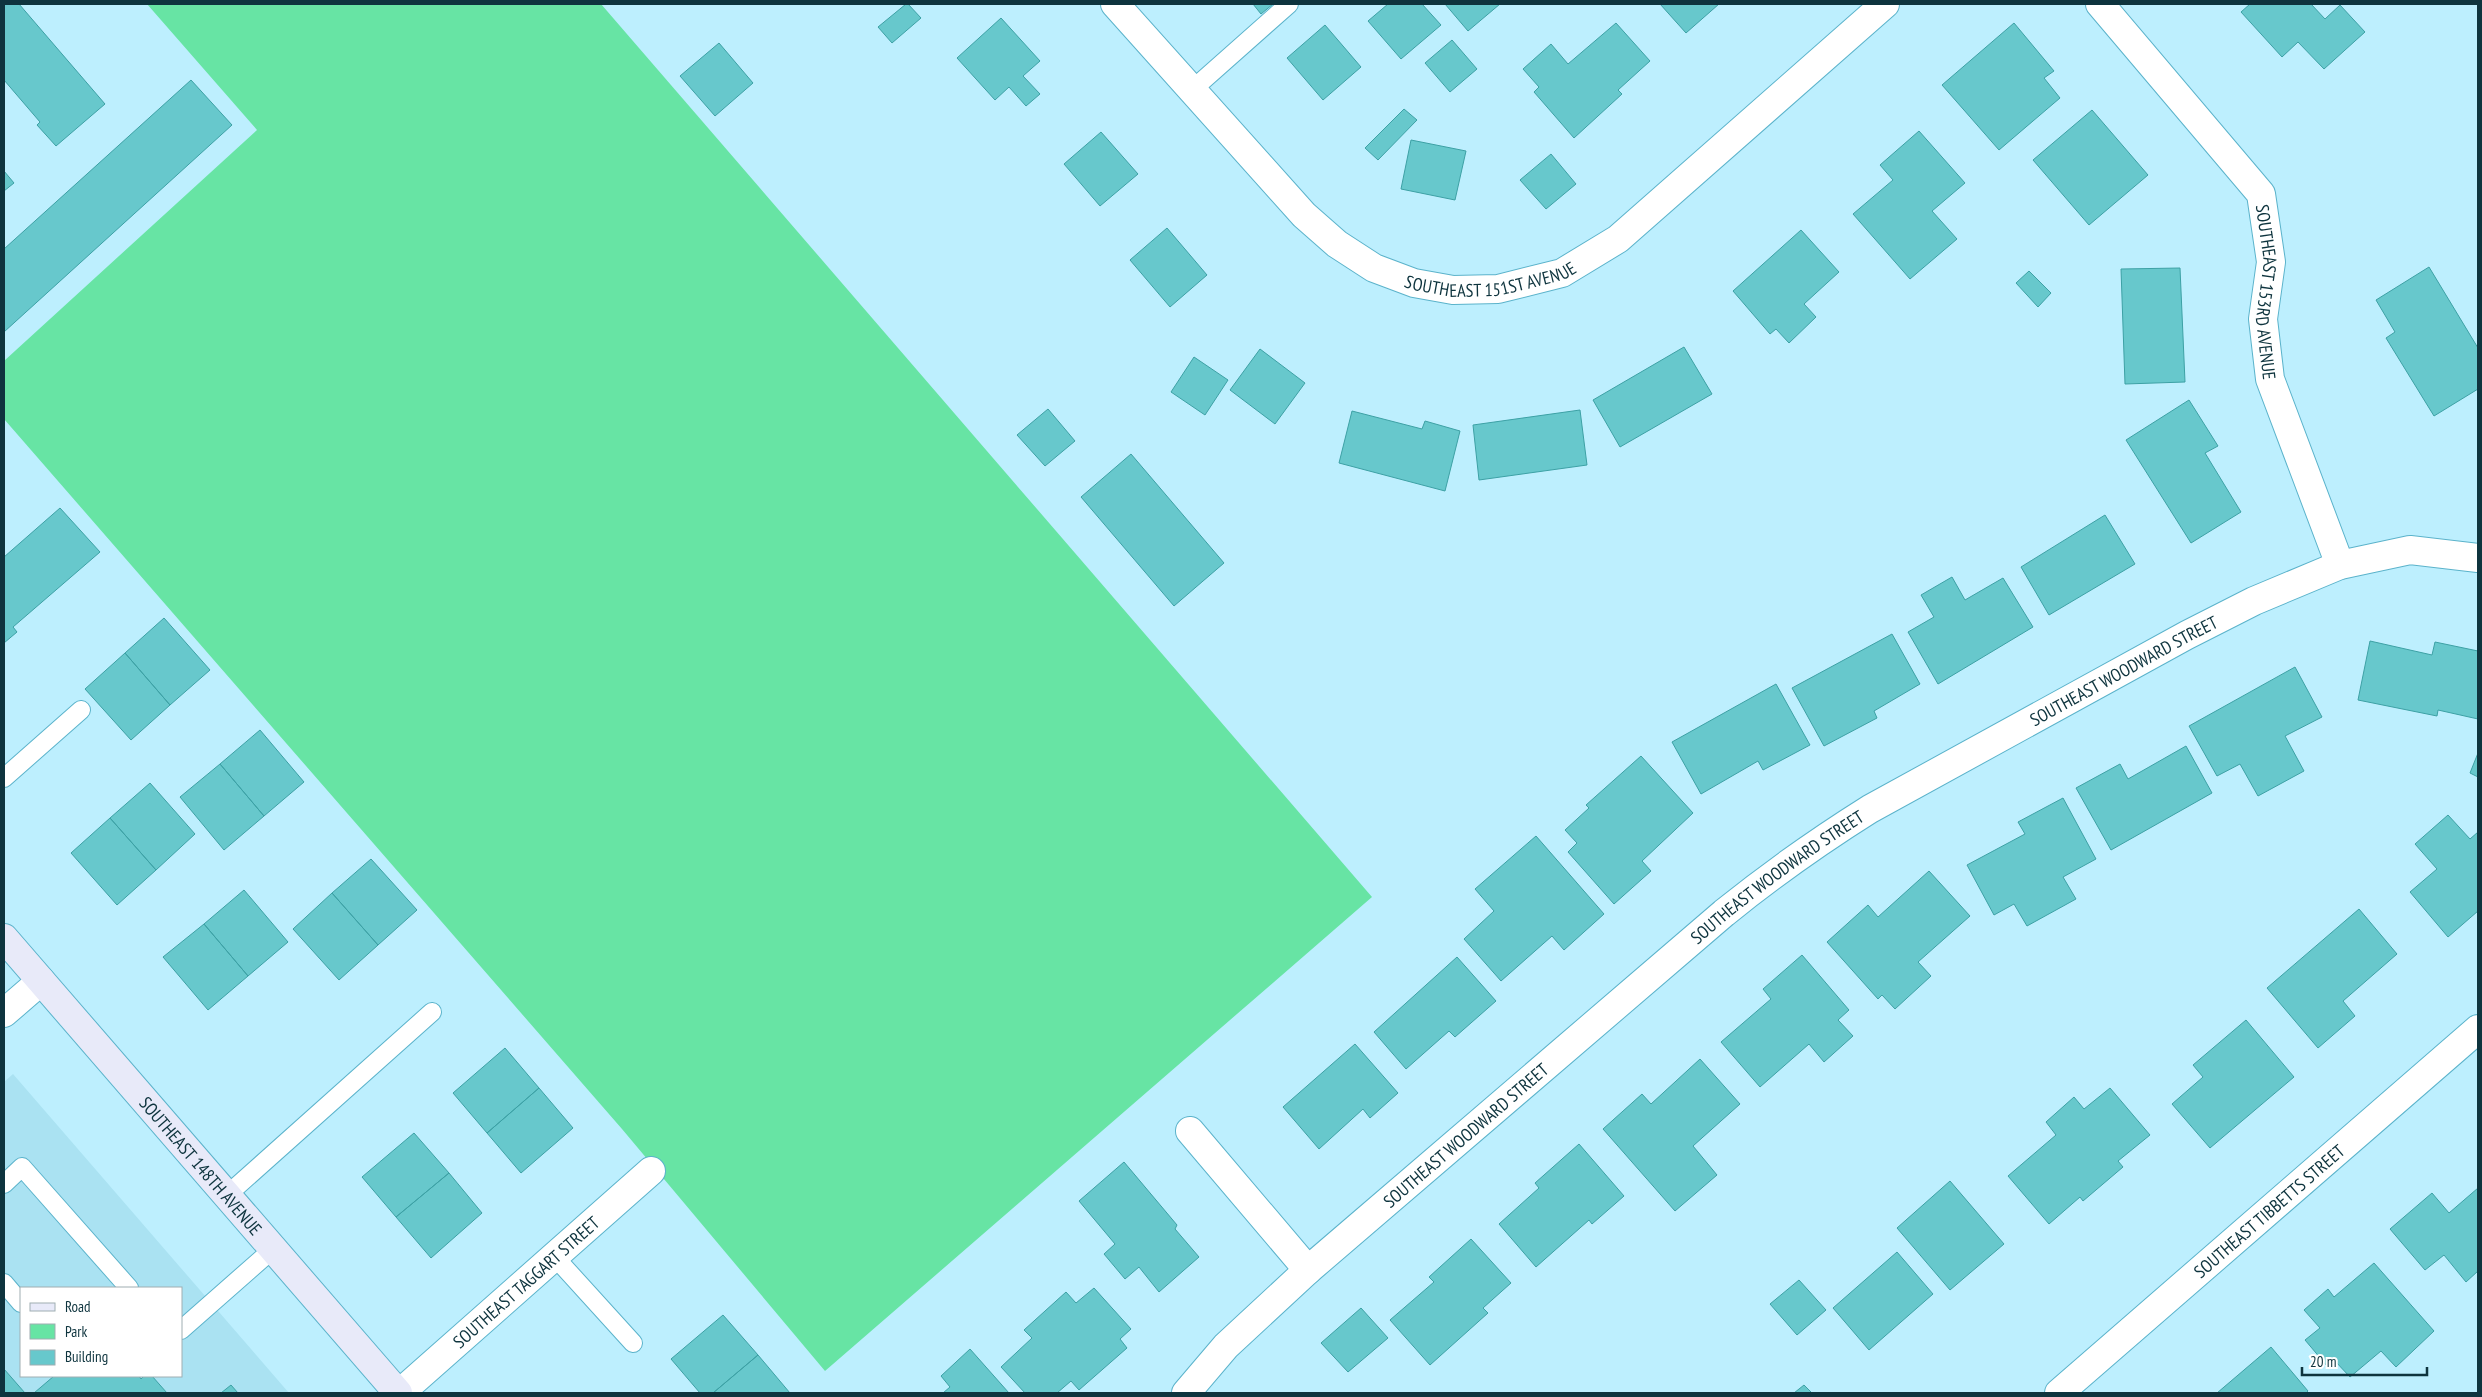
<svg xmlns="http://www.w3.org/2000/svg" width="2482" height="1397" viewBox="0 0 2482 1397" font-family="'PT Sans Narrow',sans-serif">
<rect width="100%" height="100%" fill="#bdeffe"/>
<path fill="#aae2f2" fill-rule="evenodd" d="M13,1074L289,1393H4V1082ZM21,1288H181V1376H21Z"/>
<path fill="#67e4a4" d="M147,4H601L1372,897L825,1371L622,1129L4,419V361L257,130Z"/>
<path fill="#67c8cc" stroke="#3da1a5" d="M4,4H19L105,104L56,146L37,125L40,122L4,80Z
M906,4H908L921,18L892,43L878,27Z
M1253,4H1273L1261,14Z
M1388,4H1422L1441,25L1401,59L1368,21Z
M1445,4H1500L1468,31Z
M1660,4H1719L1686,33Z
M2250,4H2311L2325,19L2340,5L2365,32L2324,69L2298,42L2282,57L2241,12Z
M1001,18L1040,61L1023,76L1040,94L1026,106L1009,87L995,100L957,58Z
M1616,23L1650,61L1618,90L1622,94L1574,138L1534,92L1539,87L1523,69L1551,44L1568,64Z
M2014,23L2054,71L2044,78L2060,98L1999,150L1942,85Z
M1325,25L1361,67L1323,100L1287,58Z
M1452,40L1477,69L1450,92L1425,63Z
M719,43L753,83L715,116L680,76Z
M191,80L232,125L4,332V249Z
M1404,109L1417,120L1378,160L1365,148Z
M2092,110L2148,175L2089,225L2033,160Z
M1919,131L1965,183L1932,211L1957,239L1910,279L1853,214L1893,180L1880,165Z
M1101,132L1138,174L1100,206L1064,164Z
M1411,140L1466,151L1455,200L1401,189Z
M1551,154L1576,184L1546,209L1520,180Z
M4,171L14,183L4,191Z
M1167,228L1207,275L1170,307L1130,260Z
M1801,230L1839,272L1804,304L1816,317L1789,343L1776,329L1770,334L1733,291Z
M2429,267L2478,348V389L2434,416L2386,338L2395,332L2376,300Z
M2180,268L2185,382L2125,384L2121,269Z
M2029,271L2051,293L2038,307L2016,283Z
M1684,347L1712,394L1620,447L1593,400Z
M1260,349L1305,383L1275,424L1230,390Z
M1194,357L1228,380L1205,415L1171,392Z
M2189,400L2218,446L2205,453L2241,512L2191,543L2126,440Z
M1048,409L1075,441L1045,466L1017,435Z
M1580,410L1587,465L1479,480L1473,425Z
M1352,411L1422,429L1425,421L1460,431L1445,491L1339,463Z
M1131,454L1224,563L1174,606L1081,497Z
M60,508L100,552L13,627L17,632L4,643V557Z
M2105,515L2135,564L2049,615L2021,567Z
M1952,577L1965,600L2003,578L2033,627L1938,684L1908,632L1934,617L1921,595Z
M164,618L210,670L170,705L125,653Z
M1892,634L1920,684L1874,711L1877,718L1824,746L1792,688Z
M2370,641L2432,655L2435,642L2478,651V719L2438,710L2437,716L2358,700Z
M125,653L170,705L131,740L85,689Z
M2295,667L2322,717L2285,736L2304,771L2258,796L2240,764L2217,776L2189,726Z
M1776,684L1810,745L1763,770L1758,761L1701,794L1672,742Z
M260,730L304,782L264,816L220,764Z
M2186,746L2212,793L2111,850L2076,788L2120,764L2128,779Z
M2478,753V777L2470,773Z
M1641,756L1693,813L1642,861L1651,871L1614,904L1568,852L1577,843L1565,830L1589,808L1586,805Z
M220,764L264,816L224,850L180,797Z
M150,783L195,834L156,870L110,818Z
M2063,798L2096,859L2063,877L2076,899L2027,926L2014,904L1994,915L1967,865L2025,834L2018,822Z
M2448,815L2470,839L2478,832V911L2448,937L2410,892L2437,869L2415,844Z
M110,818L156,870L117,905L71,853Z
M1536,836L1604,914L1564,950L1552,936L1501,981L1464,939L1494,911L1475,889Z
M371,859L417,910L378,945L332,893Z
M1929,871L1970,916L1918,962L1931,976L1895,1009L1882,995L1878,999L1827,942L1868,905L1878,917Z
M244,890L288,942L248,976L204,924Z
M332,893L378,945L339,980L293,929Z
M2359,909L2397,954L2343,1001L2355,1016L2318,1048L2267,988Z
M204,924L248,976L208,1010L163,957Z
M1802,955L1849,1010L1838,1020L1853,1036L1824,1062L1809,1044L1760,1087L1721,1042L1771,999L1763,989Z
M1457,957L1496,1001L1455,1037L1449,1031L1406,1069L1374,1032Z
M2246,1020L2294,1077L2210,1148L2172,1104L2203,1077L2193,1065Z
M1355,1044L1398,1093L1370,1118L1363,1109L1319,1149L1283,1107Z
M505,1048L539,1088L487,1133L453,1093Z
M1700,1059L1740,1104L1693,1146L1717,1175L1675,1211L1603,1129L1642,1094L1651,1104Z
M539,1088L573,1128L521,1173L487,1133Z
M2110,1088L2150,1135L2118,1161L2123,1167L2083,1201L2080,1197L2049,1224L2008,1176L2056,1135L2046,1122L2074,1097L2084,1109Z
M414,1133L449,1173L396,1217L362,1177Z
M1579,1144L1624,1196L1592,1224L1589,1220L1536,1267L1499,1224L1539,1188L1535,1183Z
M1124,1162L1177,1225L1175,1229L1199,1257L1159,1292L1139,1267L1125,1279L1104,1254L1115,1244L1079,1201Z
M449,1173L482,1213L431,1258L396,1217Z
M1950,1181L2004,1244L1950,1290L1897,1228Z
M2478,1188V1271L2466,1282L2444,1255L2425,1270L2390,1229L2432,1193L2449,1213Z
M1471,1239L1511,1283L1483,1308L1488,1313L1430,1365L1390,1320L1434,1282L1429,1277Z
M1897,1252L1933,1294L1869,1350L1833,1308Z
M2374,1263L2434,1331L2396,1367L2381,1351L2350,1377L2334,1360L2327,1366L2305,1340L2320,1328L2304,1310L2328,1289L2334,1297Z
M1799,1280L1826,1310L1797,1335L1770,1304Z
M1094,1288L1131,1329L1120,1339L1127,1348L1079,1390L1071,1381L1057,1393H1025L1001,1367L1032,1338L1024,1330L1066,1292L1076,1303Z
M1361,1308L1388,1338L1348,1372L1321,1343Z
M723,1315L758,1355L713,1393H700L671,1359Z
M2271,1347L2308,1391L2306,1393H2217Z
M970,1349L1009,1393H943L950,1387L941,1376Z
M758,1355L790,1393H713Z
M4,1369L25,1393H4Z
M54,1376H139L141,1379L144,1376H152L167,1393H34Z
M231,1385L238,1393H221Z
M1804,1385L1812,1393H1794Z"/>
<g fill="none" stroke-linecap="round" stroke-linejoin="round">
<defs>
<path id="lane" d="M1192,90L1289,4
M4,778L81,710
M4,1184L22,1167L129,1288
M226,1196L432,1012
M554,1256L633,1343
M4,1283L21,1303
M181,1330L273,1249"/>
<g id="street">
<path id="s1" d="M1115,4L1304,215L1337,244L1374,268L1414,283L1453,290L1498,289L1562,273L1618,239L1885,4"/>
<path id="s2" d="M2100,4L2261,194L2271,262L2263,319L2270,379L2340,565"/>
<path d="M4,1013L41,981"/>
<path d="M1190,1131L1308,1270"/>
<path id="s3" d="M400,1393L651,1171"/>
<path id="s4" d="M1186,1393L1226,1346L1308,1270L1724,913C1771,875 1819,841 1870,809L2187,635L2254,601L2340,565L2410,550L2478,558"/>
<path id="s5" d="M2059,1393L2478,1029"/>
</g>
<g id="secondary">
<path id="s6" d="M4,938L398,1393"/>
</g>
</defs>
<use href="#lane" stroke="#5bb3cb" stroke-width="20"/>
<use href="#street" stroke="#5bb3cb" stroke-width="30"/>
<use href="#secondary" stroke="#5bb3cb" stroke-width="30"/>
<use href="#lane" stroke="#fff" stroke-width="18"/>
<use href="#street" stroke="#fff" stroke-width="28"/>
<use href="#secondary" stroke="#e8eaf9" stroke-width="28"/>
</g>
<g text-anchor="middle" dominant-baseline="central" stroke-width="4.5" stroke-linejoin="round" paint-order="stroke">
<g font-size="18" fill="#0e343e" stroke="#fff">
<text stroke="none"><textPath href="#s1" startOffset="492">SOUTHEAST 151ST AVENUE</textPath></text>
<text stroke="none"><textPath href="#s2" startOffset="348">SOUTHEAST 153RD AVENUE</textPath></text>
<text stroke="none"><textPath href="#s4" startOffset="1190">SOUTHEAST WOODWARD STREET</textPath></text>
<text stroke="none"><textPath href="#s4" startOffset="786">SOUTHEAST WOODWARD STREET</textPath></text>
<text stroke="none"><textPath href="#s4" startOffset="381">SOUTHEAST WOODWARD STREET</textPath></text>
<text stroke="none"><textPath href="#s6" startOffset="301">SOUTHEAST 148TH AVENUE</textPath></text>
<text stroke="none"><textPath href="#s5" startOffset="278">SOUTHEAST TIBBETTS STREET</textPath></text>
<text stroke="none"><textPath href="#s3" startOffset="168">SOUTHEAST TAGGART STREET</textPath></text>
</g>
</g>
<rect width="2482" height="1397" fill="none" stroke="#0e343e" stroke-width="10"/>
<rect x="20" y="1287" width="162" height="90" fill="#ffffff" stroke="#9faeb2"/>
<rect x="30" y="1303" width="25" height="8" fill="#e8eaf9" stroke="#9faeb2"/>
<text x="65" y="1312" font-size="15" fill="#0e343e">Road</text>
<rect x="30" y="1324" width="25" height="15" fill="#67e4a4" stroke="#9faeb2"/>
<text x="65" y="1337" font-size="15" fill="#0e343e">Park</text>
<rect x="30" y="1350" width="25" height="15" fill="#67c8cc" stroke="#9faeb2"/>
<text x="65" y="1362" font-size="15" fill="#0e343e">Building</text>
<path d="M2302 1367v8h125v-8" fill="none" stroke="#0e343e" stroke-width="2.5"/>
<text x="2310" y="1367" font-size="15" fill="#0e343e" stroke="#ffffff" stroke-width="4" paint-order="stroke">20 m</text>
</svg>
